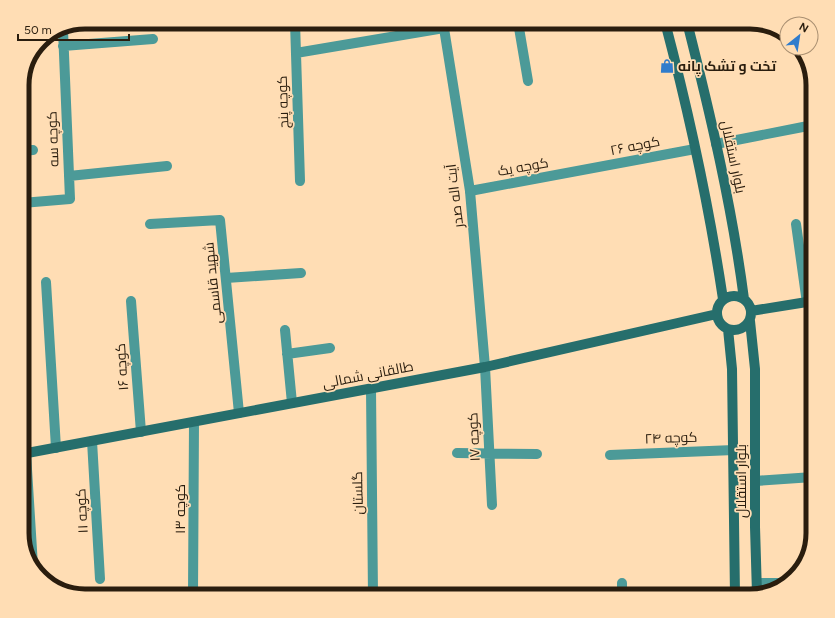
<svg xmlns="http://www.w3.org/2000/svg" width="835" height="618" viewBox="0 0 835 618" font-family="Figtree,Cairo,sans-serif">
<rect width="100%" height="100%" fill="#ffddb4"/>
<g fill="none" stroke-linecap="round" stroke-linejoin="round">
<path stroke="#4c9a98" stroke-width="10" d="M295,22L300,181
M518,22L528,81
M63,46L153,39
M296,53L444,28
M716,144L813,125
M22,151L33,150
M69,176L167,166
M470,191L695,149
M22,203L70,199L63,30
M150,224L220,220L239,413
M796,224L807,303
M226,278L301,273
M46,282L56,448
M131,301L141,432
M285,330L292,403
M287,354L330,348
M485,367L492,505
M371,389L373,596
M92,441L100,579
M457,453L537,454
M610,455L734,450
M755,481L813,477
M622,583V596
M757,583H785
M193,596L194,422"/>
<path stroke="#4c9a98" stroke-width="10" d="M443,22L470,191L485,367
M26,453L33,566"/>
<path stroke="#266e6c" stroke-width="10" d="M665,22C689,113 709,206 723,299
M687,22C710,113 732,206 744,299
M717 313a17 17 0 1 1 34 0a17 17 0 1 1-34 0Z
M751,311L813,301
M750,321L755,369V527L757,594
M728,329L732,369L735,596
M22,454L485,367L717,314"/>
</g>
<defs>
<symbol id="shop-bare" viewBox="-9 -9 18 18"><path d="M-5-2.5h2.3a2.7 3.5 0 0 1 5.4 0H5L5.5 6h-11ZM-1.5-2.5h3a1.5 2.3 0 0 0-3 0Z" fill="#307ccc" stroke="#ffddb4" stroke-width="2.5" paint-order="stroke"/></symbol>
</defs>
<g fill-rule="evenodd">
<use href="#shop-bare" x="657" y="56" width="20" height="20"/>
</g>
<g text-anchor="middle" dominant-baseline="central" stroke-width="3.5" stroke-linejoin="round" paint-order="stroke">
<g font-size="14" font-weight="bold" fill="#2a1d0e" stroke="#ffddb4" text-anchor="start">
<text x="678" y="66">تخت و تشک پانه</text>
</g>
<g font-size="14" fill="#2a1d0e" stroke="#ffddb4">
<text transform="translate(283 102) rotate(-92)">کوچه پنج</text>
<text transform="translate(53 139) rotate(-92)">کوچه سه</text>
<text transform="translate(635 146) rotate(-11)">کوچه ۲۶</text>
<text transform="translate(733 157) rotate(78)">بلوار استقلال</text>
<text transform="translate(523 167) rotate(-10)">کوچه یک</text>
<text transform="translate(455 196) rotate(-97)">آیت اله صدر</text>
<text transform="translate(213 283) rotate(-96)">شهید قاسمی</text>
<text transform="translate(122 367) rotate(-94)">کوچه ۱۶</text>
<text transform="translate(368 375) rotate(-11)">طالقانی شمالی</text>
<text transform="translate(474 437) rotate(-93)">کوچه ۱۷</text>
<text transform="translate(671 438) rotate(-2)">کوچه ۲۴</text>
<text transform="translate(741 481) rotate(-90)">بلوار استقلال</text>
<text transform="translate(358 493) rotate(-91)">گلستان</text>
<text transform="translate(180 509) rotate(-90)">کوچه ۱۳</text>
<text transform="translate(82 511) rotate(-93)">کوچه ۱۱</text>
</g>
</g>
<path d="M0 0H835V618H0ZM85 29H750A56 56 0 0 1 806 85V533A56 56 0 0 1 750 589H85A56 56 0 0 1 29 533V85A56 56 0 0 1 85 29Z" fill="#ffddb4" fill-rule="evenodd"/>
<path fill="none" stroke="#2a1d0e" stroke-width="5" d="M85 29H750A56 56 0 0 1 806 85V533A56 56 0 0 1 750 589H85A56 56 0 0 1 29 533V85A56 56 0 0 1 85 29Z"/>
<g transform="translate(799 36) rotate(30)"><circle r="19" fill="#ffddb4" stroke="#aa9072"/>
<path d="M0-3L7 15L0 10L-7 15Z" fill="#307ccc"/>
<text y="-6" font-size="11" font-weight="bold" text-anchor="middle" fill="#2a1d0e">N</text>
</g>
<path d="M18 34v6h111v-6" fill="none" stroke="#2a1d0e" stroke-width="2"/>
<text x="24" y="34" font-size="12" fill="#2a1d0e" stroke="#ffddb4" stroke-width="3" paint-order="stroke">50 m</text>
</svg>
